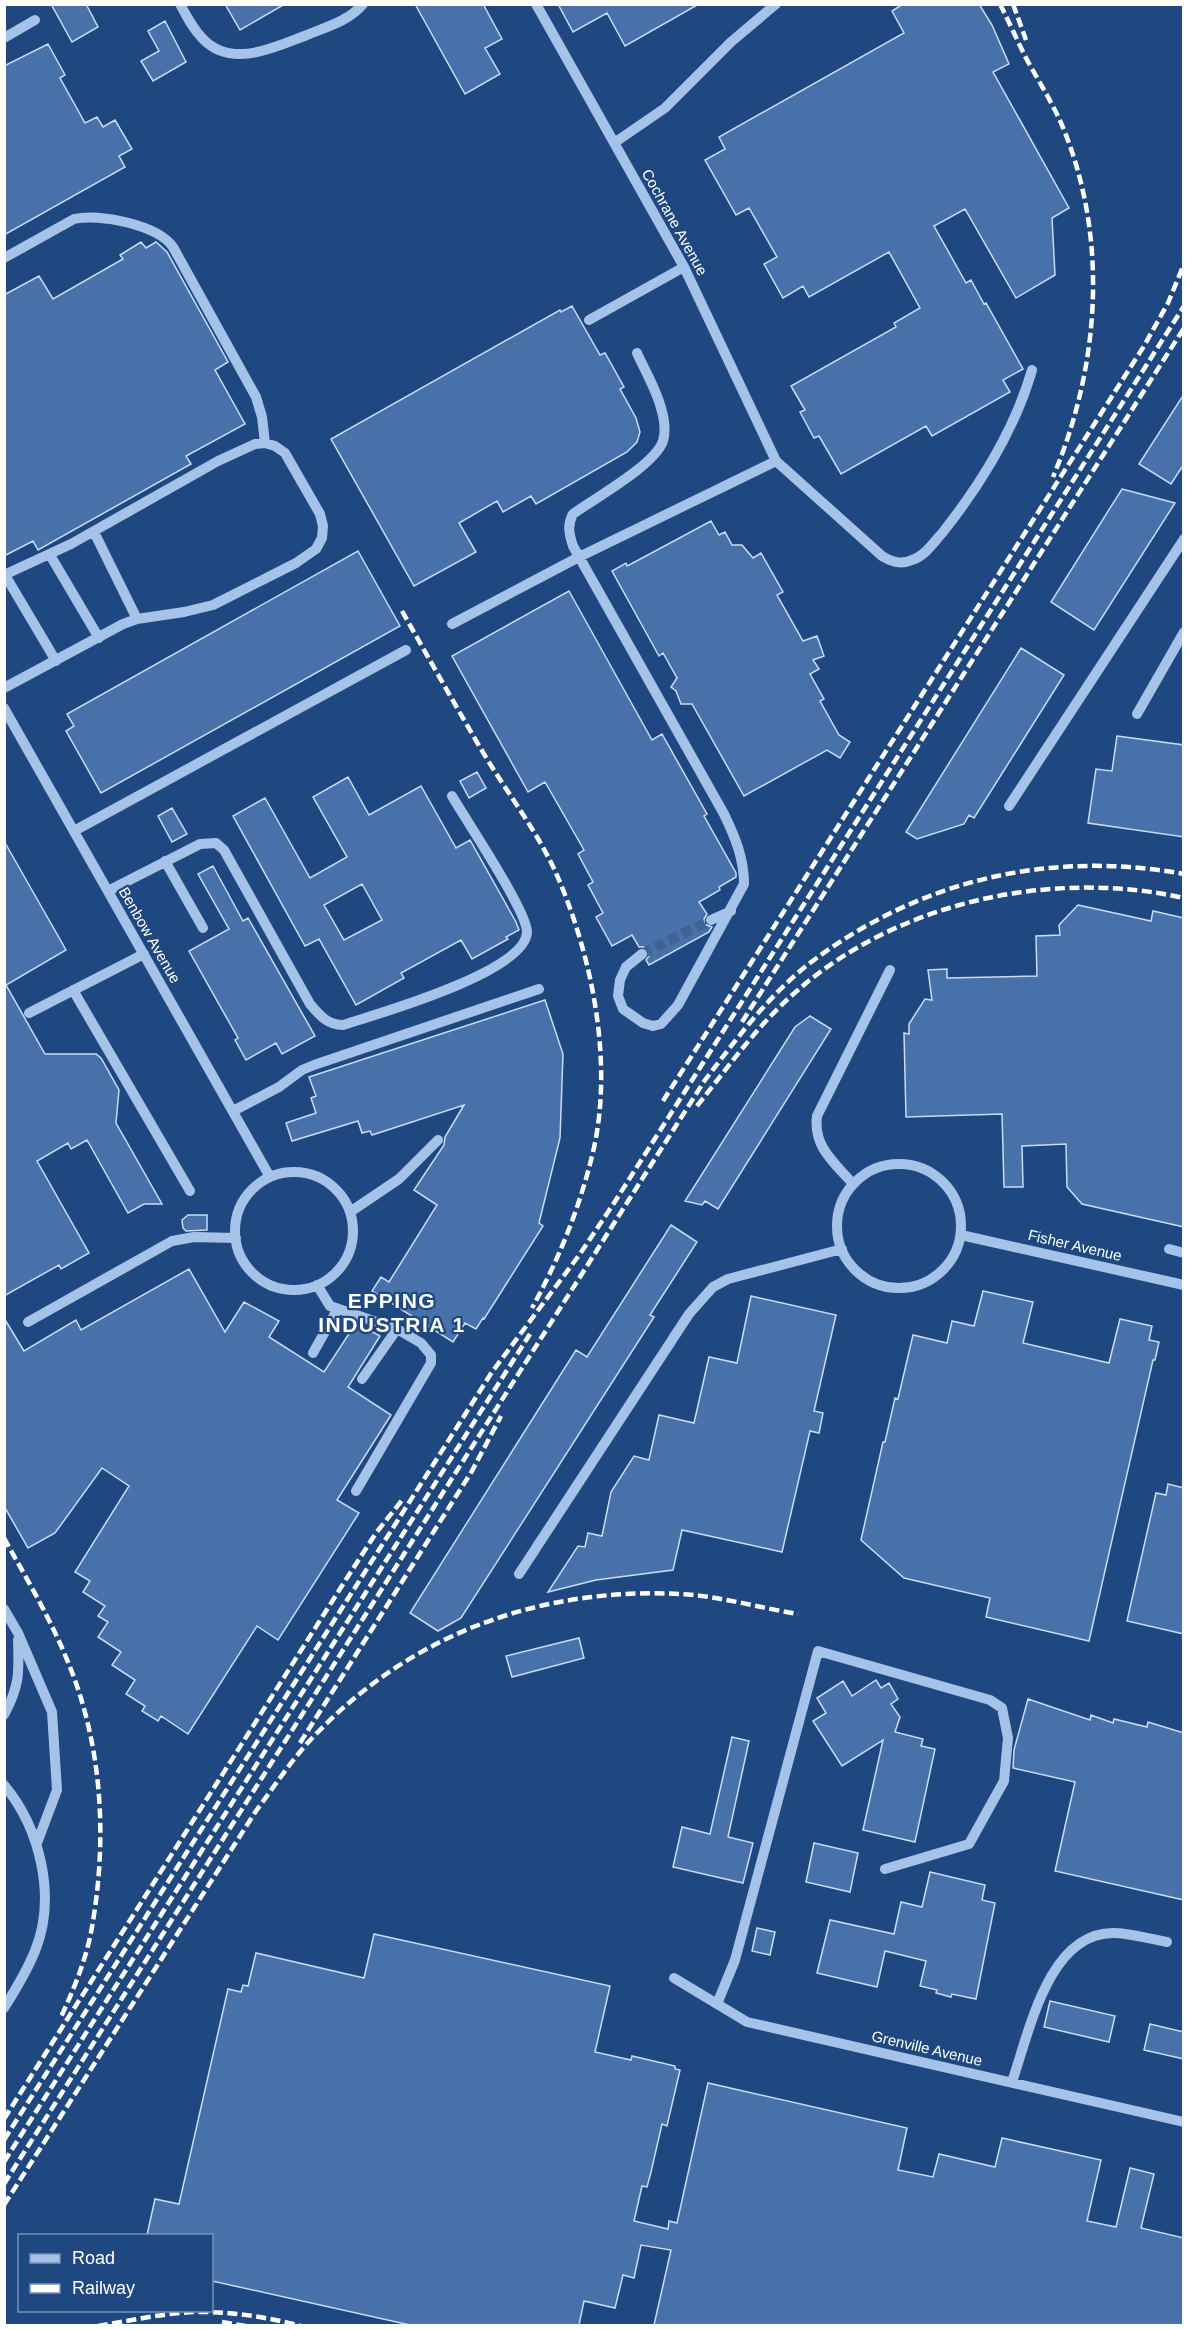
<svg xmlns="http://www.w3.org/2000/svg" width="1188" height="2330" viewBox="0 0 1188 2330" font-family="Arial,sans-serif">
<rect width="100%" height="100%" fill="#1f4880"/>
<path fill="#4871aa" stroke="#c9dcf6" stroke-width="1.5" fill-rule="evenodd" d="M51,4H86L98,27L72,42Z
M225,4H285L240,30Z
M415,4H483L502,39L485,48L500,74L465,94Z
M558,4H699L625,46L607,13L573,32Z
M903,4H979L992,25L1009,64L993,72L1069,208L1052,218L1055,275L1016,298L965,209L934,226L966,283L971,280L984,304L986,303L1023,369L1003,380L1010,392L932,436L926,426L841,474L819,436L814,438L800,412L805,410L791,386L896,327L894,323L920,308L889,252L809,297L803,286L783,298L764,264L777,257L749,208L736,215L705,160L725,149L719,137L904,33L892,11Z
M165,21L186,62L153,81L141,61L159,51L148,31Z
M48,44L65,75L60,78L85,123L97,117L103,127L115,120L132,149L119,156L125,167L4,235V66Z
M141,242L146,248L156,242L167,252L228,362L215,370L245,424L186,456L191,464L38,550L33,541L4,556V295L39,276L53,299L123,259L120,255Z
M572,306L600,355L605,353L624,387L620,389L636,418L640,432L637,442L627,452L536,504L531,496L503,512L497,501L459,523L476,552L414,586L331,439L560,310L561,312Z
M1184,394V464L1171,484L1139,464Z
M1122,489L1175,503L1094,630L1051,602Z
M711,521L719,535L725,532L732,545H742L753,558L761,553L783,592L777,595L803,641L817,636L824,656L813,660L819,669L810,674L824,699L820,701L839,735L850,742L840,758L827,750L744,796L692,704H681L676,691L671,687L677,678L663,653L659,656L612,571L626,563L627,566L631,564Z
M358,551L400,626L101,793L66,731L74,726L67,714Z
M569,591L652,740L662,734L707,814L704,816L736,873V877L719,887L720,890L699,902L707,914L704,919V924L712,927L709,932L649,965L646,960L649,956L648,950L644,947H639L632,935L612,946L596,917L603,913L588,885L593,882L578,854L584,850L545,782L528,792L452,656Z
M1021,648L1064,675L974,818L969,815L964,824L917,839L906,832Z
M1117,736L1184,745V837L1088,823L1096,769L1112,771Z
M477,772L486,788L469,798L460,781Z
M348,777L369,815L421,786L456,848L470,840L516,922L519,930L506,937L508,939L472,959L461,940L401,973L404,978L356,1005L319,939L305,946L233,816L265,798L310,878L347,857L313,797ZM362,884L382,920L344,940L324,905Z
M172,808L187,834L172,842L158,816Z
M4,841L66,950L6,985L45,1054H96L101,1058L119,1090L116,1123L162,1204H144L128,1213L87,1140L71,1149L68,1143L37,1161L89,1253L61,1269L59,1265L4,1296Z
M213,866L243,921L248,918L315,1036L282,1054L276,1043L246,1060L235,1040L238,1038L189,951L229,929L198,874Z
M1078,905L1151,921L1153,911L1184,918V1227L1082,1204L1067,1187L1066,1144L1022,1146L1023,1187H1004L1002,1114L906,1117L904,1033L909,1034V1024L925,999L932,1000L928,970L947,969V978L1037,976L1036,936L1060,935L1059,925Z
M545,1000L563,1054L560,1138L539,1223L543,1226L484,1319L483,1318L476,1329L465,1323L453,1342L372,1291L381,1277L389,1282L437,1205L414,1190L444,1145L445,1137L464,1105L372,1135L370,1131L362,1133L358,1121L292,1141L286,1123L316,1113L311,1098L316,1096L309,1077Z
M810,1016L831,1029L718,1209L705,1201L702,1205L685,1201L795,1027Z
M188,1215H207V1230L186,1231L183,1228L182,1220Z
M671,1225L697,1242L650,1315L654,1317L461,1618L438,1631L410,1613L576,1350L587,1357Z
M189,1269L225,1332L244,1302L279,1321L269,1337L324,1372L356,1323L380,1336L348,1387L391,1415L337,1500L359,1513L278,1640L257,1626L188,1734L161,1716L158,1721L142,1711L145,1706L126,1694L135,1680L112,1665L121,1652L98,1637L108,1622L98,1616L105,1606L83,1592L90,1581L75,1572L129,1486L102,1468L55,1533L28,1548L4,1506V1318L24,1351L76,1320L81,1330Z
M983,1291L1033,1302L1023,1343L1109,1363L1120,1319L1152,1326L1149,1340L1159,1342L1155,1360H1153L1089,1641L986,1617L990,1598L904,1578L861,1540L883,1442H885L895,1398L898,1399L913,1335L947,1343L952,1321L974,1326Z
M751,1296L836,1315L814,1411L823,1413L819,1433L810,1431L782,1552L682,1530L673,1570L596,1580L548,1592L578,1546L585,1547L588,1533L602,1536L611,1492L634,1456L649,1460L659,1415L694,1423L709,1357L737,1363Z
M1168,1484L1184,1488V1634L1127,1621L1156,1493L1166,1495Z
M579,1638L584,1658L512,1677L506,1656Z
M876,1680L881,1688L889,1683L898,1699L891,1704L900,1717L895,1732L923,1739L921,1746L935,1749L915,1842L863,1830L883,1740L842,1766L813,1721L826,1713L817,1698L843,1681L852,1696Z
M1028,1699L1090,1720L1091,1715L1113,1723L1114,1719L1147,1727L1148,1722L1184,1733V1900L1055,1871L1075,1782L1013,1768L1014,1750Z
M732,1737L749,1741L728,1837L753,1843L743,1883L673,1867L682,1827L710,1834Z
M814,1843L858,1853L850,1892L806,1882Z
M930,1872L985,1885L982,1900L995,1903L976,1999L952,1994L951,1997L936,1993L937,1990L920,1986L926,1961L885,1951L877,1987L817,1973L830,1920L894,1934L901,1902L922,1907Z
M757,1928L775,1932L770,1955L752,1951Z
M374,1934L610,1986L595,2052L631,2060L632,2056L675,2066V2069L680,2070L667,2126L662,2124L651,2172L647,2187L642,2186L634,2221L668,2229L669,2221L677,2223L708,2083L907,2128L898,2170L933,2177L939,2154L995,2167L1002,2138L1101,2160L1087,2221L1116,2227L1130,2168L1154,2174L1141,2228L1184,2238V2325H654L671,2250L641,2245L634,2278L623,2275L615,2308L584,2301L579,2325H410L212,2281V2235H147L155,2199L179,2204L228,1989L241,1992L243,1985L248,1986L256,1953L364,1978Z
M1050,2001L1115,2016L1109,2042L1044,2027Z
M1150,2024L1184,2032V2059L1144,2050Z"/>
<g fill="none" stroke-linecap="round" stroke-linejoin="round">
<path stroke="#416393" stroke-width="10" stroke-dasharray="10 5" stroke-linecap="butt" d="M642,954L711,920"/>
<path stroke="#a5c2e8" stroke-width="10" d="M180,4C187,17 193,29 203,39C232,69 275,47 307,35C326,27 349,21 363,4
M536,4L684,267L776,461L882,556C892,562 901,565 912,560C925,556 934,542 943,532C981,484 1015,429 1032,370
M4,38L35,20
M614,143L665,108L731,42L776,4
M4,258L74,219C99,213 158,225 173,247L256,397L262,417L265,443
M589,320L684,267
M637,353C645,371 656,389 661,408C664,418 666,431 663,441C655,465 595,498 573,514C567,525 569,534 573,546L724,814C735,837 744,858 744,884L678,1005L661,1024L653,1026L643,1023L623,1009L618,996L620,980L626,967L642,954
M94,532L137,619
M50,555L99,638
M4,575L71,544L218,461L255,444L265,443L275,446L285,453L320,514L323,526L322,538L316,549L296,563L213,605L184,612L137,619L123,624L4,688
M5,575L56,661
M452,624L579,557L776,461
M4,708L270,1177
M1137,714L1184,632
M1009,806L1184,539
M74,831L406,650
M165,861L203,928
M108,891L200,844L216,843L224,850L310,1004C320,1016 328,1025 343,1025C377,1014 526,972 527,932C527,911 466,820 452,796
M711,920L731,911
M73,990L190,1191
M29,1013L144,954
M233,1111L279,1087L302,1070L314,1065L539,989
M837 1226a62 62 0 1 1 124 0a62 62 0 1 1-124 0Z
M235 1231a59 59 0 1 1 118 0a59 59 0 1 1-118 0Z
M853,1184C834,1162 813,1147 817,1116L890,970
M350,1212L399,1179L438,1140
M961,1235L1184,1285
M1169,1249L1184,1253
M317,1285L330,1306L397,1329L421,1343L431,1355V1363L356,1491
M28,1322L172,1241L194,1237L236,1238
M313,1353L337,1310
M362,1379L397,1329
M519,1574L689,1314L713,1287L728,1279L842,1249
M4,1609L18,1633L52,1712L57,1790L37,1843
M4,1715C20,1685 19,1673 18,1640
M4,1785C40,1828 57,1897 35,1951C27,1971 16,1989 4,2008
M674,1978L747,2022L1184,2122
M717,2004L735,1960L818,1651L990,1700L1002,1708L1008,1738L1004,1781L969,1844L885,1869
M1012,2082C1029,2033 1048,1933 1113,1933C1130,1933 1150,1939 1167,1942"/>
<path stroke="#fff" stroke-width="4.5" stroke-dasharray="10 4.5" stroke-linecap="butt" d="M1000,4C1009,22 1017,40 1026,58C1039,82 1054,105 1064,130C1109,242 1099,368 1053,477
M1013,4L1026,40
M402,611C428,657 454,703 481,749C505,790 536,829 556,873C592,955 614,1063 593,1152C580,1207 559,1259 532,1308
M742,1022L1184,328
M663,1101L1144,346L1168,303L1184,264
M697,1106C729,1066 759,1023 798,990C900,901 1053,869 1184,898
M4,1538C25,1576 48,1614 65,1655C102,1740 108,1836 92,1927C87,1957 74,1989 61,2017
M300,1743L472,1471L501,1416
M4,2119L345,1581L376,1533L403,1499
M4,2140L492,1372L580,1254L614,1203L1184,306
M4,2162L530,1334
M4,2184L705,1080C738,1037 771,992 814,960C923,879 1051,850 1184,874
M4,2205L256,1811C276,1784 294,1756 318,1732C415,1632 543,1587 681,1594C718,1596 761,1608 798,1614
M222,2322L246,2326
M98,2326C134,2320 172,2311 209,2312C240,2313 271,2318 301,2326"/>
</g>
<g text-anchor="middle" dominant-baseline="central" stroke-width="4.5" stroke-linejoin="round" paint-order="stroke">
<g font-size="15" fill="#fff" stroke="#1f4880">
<text transform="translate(675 222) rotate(61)">Cochrane Avenue</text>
<text transform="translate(150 935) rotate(60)">Benbow Avenue</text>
<text transform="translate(1075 1245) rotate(13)">Fisher Avenue</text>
<text transform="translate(927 2048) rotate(13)">Grenville Avenue</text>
</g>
<g font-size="21" font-weight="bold" letter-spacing="1.5" fill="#fff" stroke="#1f4880">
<text x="392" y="1300">EPPING<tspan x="392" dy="24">INDUSTRIA 1</tspan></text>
</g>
</g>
<rect width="1188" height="2330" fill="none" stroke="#ffffff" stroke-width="12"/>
<rect x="18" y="2234" width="195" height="78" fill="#1f4880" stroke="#7991b3" stroke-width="1.5"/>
<rect x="30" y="2254" width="30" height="9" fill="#a5c2e8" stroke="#7991b3" stroke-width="1.5"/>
<text x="72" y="2264" font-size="18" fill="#ffffff">Road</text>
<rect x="30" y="2284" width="30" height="9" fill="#ffffff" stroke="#7991b3" stroke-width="1.5"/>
<text x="72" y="2294" font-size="18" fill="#ffffff">Railway</text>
</svg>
